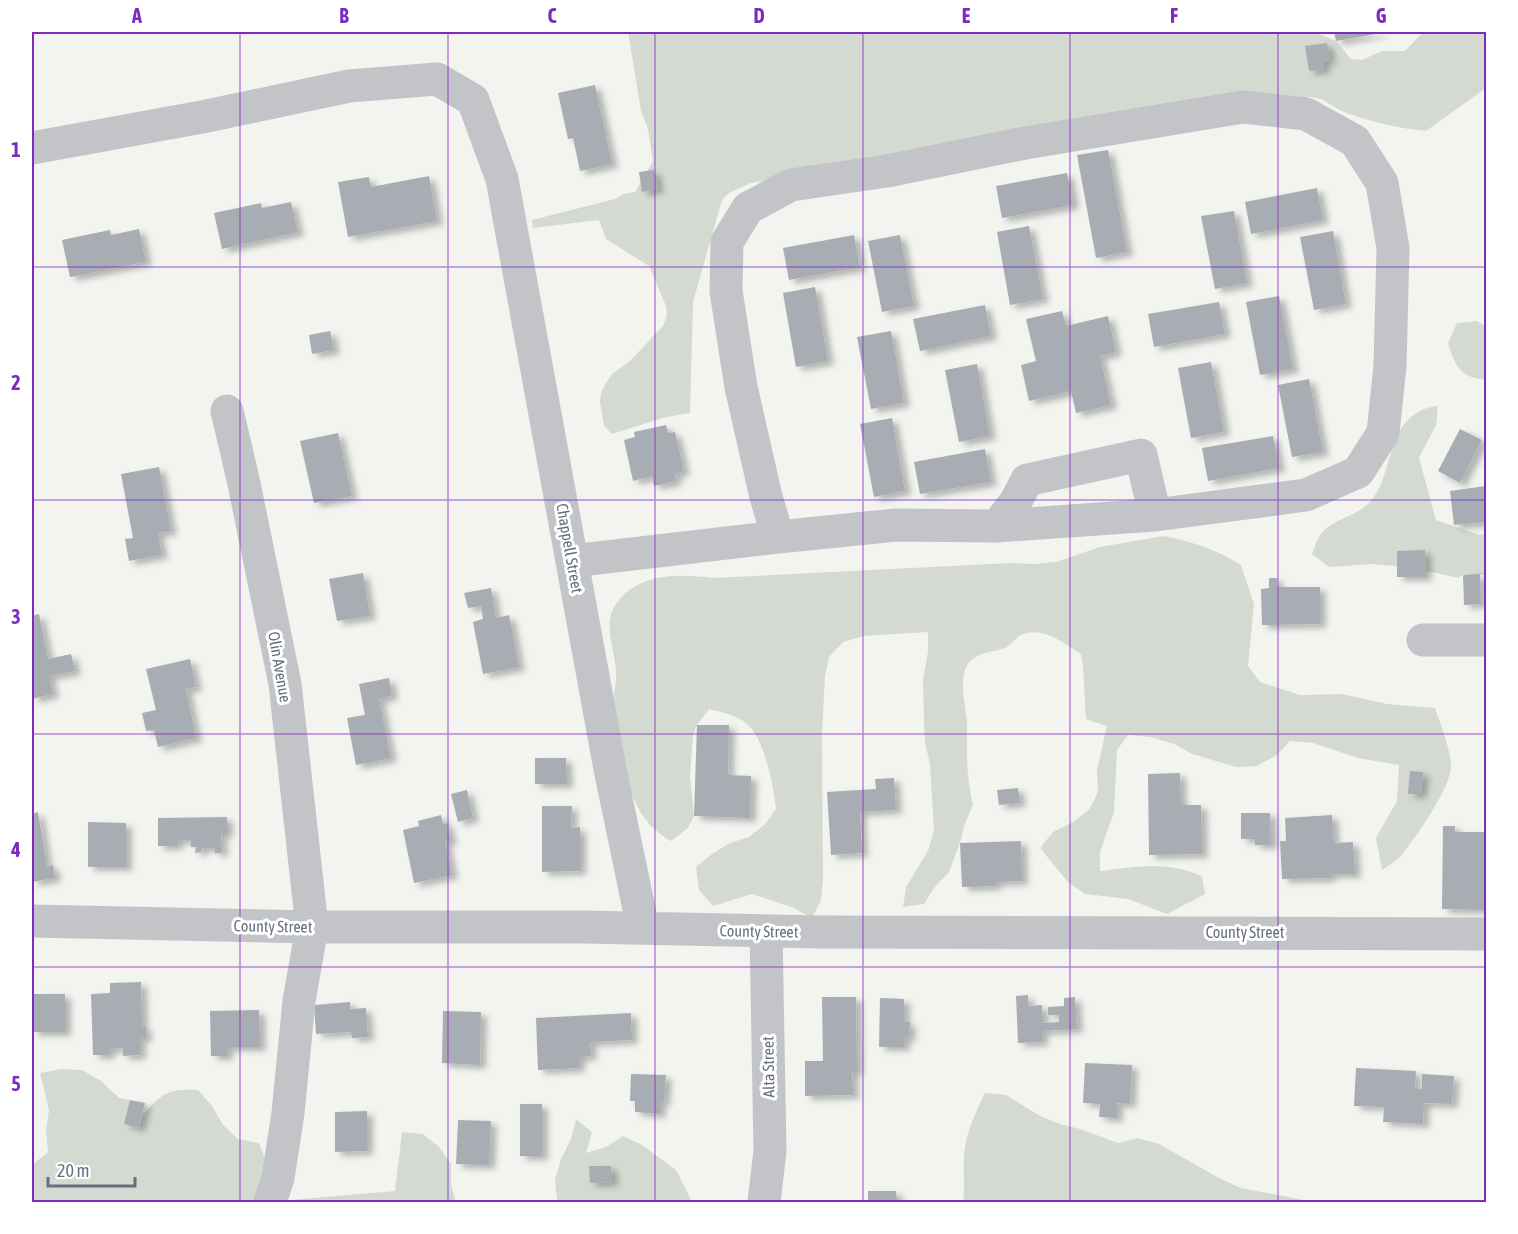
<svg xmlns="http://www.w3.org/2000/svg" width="1518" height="1234" viewBox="0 0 1518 1234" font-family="'Asap Condensed',sans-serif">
<defs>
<filter id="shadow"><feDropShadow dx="6" dy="4" stdDeviation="3" flood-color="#0004"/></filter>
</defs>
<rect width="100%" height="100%" fill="#f3f4f0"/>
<path fill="#d4dad1" d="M628,32H1315L1336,41L1351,59L1362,60L1382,51H1405L1423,32H1486V88L1426,131C1397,128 1371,122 1344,112C1332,107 1325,98 1311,97L751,183L729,193L722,200L693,302L690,413L666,417L612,434L604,426L600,402L601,393L606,383L612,374L630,361L663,326L667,316L666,306L649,266L606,239L599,220L533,228L532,220L615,199L624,194L635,192L653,161L648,129L641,111Z
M1477,321L1486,327V380C1460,377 1456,368 1448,343L1457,323Z
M1438,406L1436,425L1419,458L1436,520L1480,535L1486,533V575H1463L1458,578L1437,573L1394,566L1372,564L1329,567L1312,554C1314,549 1316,542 1319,537C1330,519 1354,518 1369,503C1393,479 1385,429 1420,411C1425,408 1432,407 1438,406Z
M1163,536C1191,541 1217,550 1241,565L1254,604L1248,666L1260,682L1300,695L1342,694L1387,704L1435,708C1441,726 1450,747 1451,766C1452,786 1414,840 1401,856C1396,861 1388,866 1382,870L1376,838L1397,801L1399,765L1358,758L1313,743L1290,741L1277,755L1257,766L1236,767L1192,754L1174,744L1151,737L1128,735L1117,750L1114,812L1100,852V871C1139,867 1163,860 1202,876L1205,894L1167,914L1128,899L1085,894L1068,882L1040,848L1053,832L1073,822L1089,810L1098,792L1097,770L1107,726L1086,719C1084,697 1085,676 1081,654C1063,643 1045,627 1023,634C1016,636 1012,645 1005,648C992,653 978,651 968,664C958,680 966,706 967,723C967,751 966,778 973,805L965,823L960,843L949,872L934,888L924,904L903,907L906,887L928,851L934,831L930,764L925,743L924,721L923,680L928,652V632L863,636L843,642L829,657L825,676L822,733L823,880L821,900L812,918L794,908L752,894L713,906L699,890L696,867L712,854L730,843L749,837L765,824L776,809C774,787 764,739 748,725C738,715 721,712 709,709L697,725L693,735L690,775L694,816L688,828L671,841C634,819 631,792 621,753C618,741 613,729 612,717C611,702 617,686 616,671C615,650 602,623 616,604C639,572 679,574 713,578L1011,563L1035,564L1056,562L1100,547Z
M61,1069L82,1070L101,1081L119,1098L130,1100L144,1114C163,1092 169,1089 198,1090L212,1106L223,1125L238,1139L259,1143L267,1165L260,1202H32V1165L48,1152L46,1130L49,1110L40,1073Z
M985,1093L1006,1095L1040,1116L1060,1124L1080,1129L1118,1143L1138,1138L1159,1144L1219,1178L1241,1188L1314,1202H1161L1157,1200L1139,1202H963C965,1187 963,1171 964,1155C966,1133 975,1113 985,1093Z
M576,1119L592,1132L586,1153L606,1147L623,1136L642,1145L676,1170L692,1202H511L557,1200L555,1180L561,1159L571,1139Z
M402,1132L423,1134L439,1147L451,1164V1185L456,1202H289L290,1200L395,1191Z"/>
<path fill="#a8adb4" filter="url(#shadow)" d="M1334,32H1381V33L1336,41Z
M1327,43L1330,60L1323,61L1324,69L1309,71L1305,46Z
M595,85L612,164L580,171L573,138L568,139L558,93Z
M1108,150L1127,252L1096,258L1077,155Z
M654,170L658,189L642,192L639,172Z
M1067,173L1073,205L1002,218L996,186Z
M429,176L437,221L348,237L338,182L369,177L371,187Z
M1317,188L1323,220L1251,234L1245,202Z
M291,202L298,232L222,249L214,213L261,203L262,208Z
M1234,211L1247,283L1215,289L1201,216Z
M1029,226L1043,299L1010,305L997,232Z
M139,229L146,262L70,277L62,240L110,230L111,235Z
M1333,231L1346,304L1314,310L1300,237Z
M854,235L860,267L789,280L783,248Z
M900,235L914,306L882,312L868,241Z
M815,287L828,361L796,367L783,293Z
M1279,296L1293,369L1260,375L1246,302Z
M1219,302L1225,334L1154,347L1148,314Z
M985,305L991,336L920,351L913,319Z
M1062,311L1066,326L1108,316L1116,352L1100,356L1111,405L1076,413L1071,391L1029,401L1021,365L1036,361L1026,319Z
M330,331L334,350L312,354L309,335Z
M891,331L904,403L871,409L857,337Z
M1211,362L1224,432L1191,438L1178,368Z
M977,364L990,436L959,442L945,370Z
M1309,379L1323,452L1292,457L1278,385Z
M892,418L905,491L874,497L860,424Z
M666,425L668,433L675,432L684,471L675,474L676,481L654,486L652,476L633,481L624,440L635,437L634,432Z
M1460,429L1482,440L1460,483L1438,471Z
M338,433L352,496L314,503L300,441Z
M1273,436L1279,468L1208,481L1202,448Z
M985,449L991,482L920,494L914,462Z
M159,467L171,531L158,533L162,555L129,561L125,539L133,538L121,474Z
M1486,486V522L1454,525L1450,491Z
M1425,550L1426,577H1397V551Z
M363,573L370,616L337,621L329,579Z
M1480,574L1481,604L1464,605L1463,575Z
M1269,578H1277V587H1320V624L1262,625L1261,589L1269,588Z
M491,588L496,618L509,615L519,667L483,674L473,622L483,619L481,606L468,608L464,593Z
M39,614L48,659L71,654L75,671L49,676L53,694L32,699V616Z
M190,659L196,687L186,689L196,738L158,747L154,730L146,731L142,713L156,710L146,669Z
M389,678L392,696L379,699L391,758L356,765L347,718L365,715L359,684Z
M697,725H729L728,775L751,776L750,818L694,816Z
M535,758H566L567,784H535Z
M1410,771L1423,772L1421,794H1408Z
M1180,773L1181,805H1201L1202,854L1149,855L1148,774Z
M894,778L896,810L860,812L862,853L831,855L827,792L876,789L875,779Z
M1018,788L1020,803L999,805L997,790Z
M467,790L473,818L458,822L451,794Z
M542,806H572L571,828L580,827V871L542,872Z
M38,812L47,866L53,865L55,878L32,882V814Z
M1241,813H1270L1271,845H1255V839H1241Z
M441,815L443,824L447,823L451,841L445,842L452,875L414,883L403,830L419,826L418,821Z
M1332,815L1334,843L1353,842L1355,874H1330V878L1282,879L1280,841H1286L1285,818Z
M227,817V834H221L222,853H215V848H201V852L195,853L196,847H191V840H177V846H158V818Z
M88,822L126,823V867H88Z
M1443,826H1455V832H1486V910L1442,909Z
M1021,841L1022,881L995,882V886L962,887L960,843Z
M141,982L142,1027H146V1038H140V1055L123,1056V1048L109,1049V1055H93L91,994L110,993V983Z
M32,994H65V1032H32Z
M1028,995V1006L1042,1005L1043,1023L1059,1022V1015H1048V1007L1064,1006V998L1075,997L1077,1029L1042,1031V1042L1018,1043L1016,996Z
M822,997H856L857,1072H852L853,1095L805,1096V1061H823Z
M880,998L904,999V1022H910L909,1037L904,1038V1047H879Z
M350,1002V1009L366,1008L368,1037L352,1038L351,1032L316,1034L314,1005Z
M259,1010L260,1047H227V1056H211L210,1011Z
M443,1011L481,1012L480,1065L442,1063Z
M631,1013L632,1040L590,1042L591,1056L579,1057V1068L538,1070L536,1018Z
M1085,1063L1132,1065L1130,1104L1117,1103V1118L1099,1117L1100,1104L1083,1103Z
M1356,1068L1416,1071L1415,1089H1422V1074L1454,1076L1452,1104L1424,1103L1423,1124L1383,1122L1384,1107L1354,1106Z
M631,1074L666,1075L664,1102L660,1101V1114L635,1112V1101H630Z
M130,1100L145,1103L139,1128L124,1124Z
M520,1104H542V1156H520Z
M367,1111V1151L335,1152V1112Z
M458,1120L491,1121L489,1165L456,1164Z
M589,1166H611L612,1182L590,1183Z
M868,1191H896L897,1202H868Z"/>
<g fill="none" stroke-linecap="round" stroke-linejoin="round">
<path stroke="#c2c4c8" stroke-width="33" d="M32,148L202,117L349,86L437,79L473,100L502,179L610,769L643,928
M227,411L243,479L285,684L312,927L299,1001L288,1113L278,1178L270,1202
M997,526L1016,501L1027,480L1141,455L1155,515
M572,561L778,537L766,497L741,387L726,291L727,242L748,208L791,185L887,171L1025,143L1243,107L1306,114L1355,141L1382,183L1393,248L1390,366L1383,433L1358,472L1306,495L1155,515L997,526L896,525L778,537
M1423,640H1486
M32,921L312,927H584L819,932L1486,934
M764,1202L770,1151L766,931"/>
</g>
<path fill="none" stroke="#7b2cbf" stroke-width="1.5" stroke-opacity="0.55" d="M240,32V1202M448,32V1202M655,32V1202M863,32V1202M1070,32V1202M1278,32V1202M32,267H1486M32,500H1486M32,734H1486M32,967H1486"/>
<g text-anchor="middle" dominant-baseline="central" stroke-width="6" stroke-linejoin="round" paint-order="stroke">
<g font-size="16" fill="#65707f" stroke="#fff">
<text transform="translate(570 548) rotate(80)">Chappell Street</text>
<text transform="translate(280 667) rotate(80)">Olin Avenue</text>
<text transform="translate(273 926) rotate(1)">County Street</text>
<text transform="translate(759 931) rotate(1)">County Street</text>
<text x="1245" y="932">County Street</text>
<text transform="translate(768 1067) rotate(-91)">Alta Street</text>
</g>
</g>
<rect width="1518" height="1234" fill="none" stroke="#ffffff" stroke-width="66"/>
<path d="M48 1177v9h87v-9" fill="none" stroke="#65707f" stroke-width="3"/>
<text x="57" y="1177" font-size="18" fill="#65707f" stroke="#ffffff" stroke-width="4.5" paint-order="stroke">20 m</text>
<rect x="33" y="33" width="1452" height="1168" fill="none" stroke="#7b2cbf" stroke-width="2"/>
<g font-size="20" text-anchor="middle" font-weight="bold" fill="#7b2cbf">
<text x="137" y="23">A</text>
<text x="344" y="23">B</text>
<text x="552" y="23">C</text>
<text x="759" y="23">D</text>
<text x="966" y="23">E</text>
<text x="1174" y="23">F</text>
<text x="1381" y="23">G</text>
<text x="16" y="157">1</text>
<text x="16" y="390">2</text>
<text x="16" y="624">3</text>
<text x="16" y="857">4</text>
<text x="16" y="1091">5</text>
</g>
</svg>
